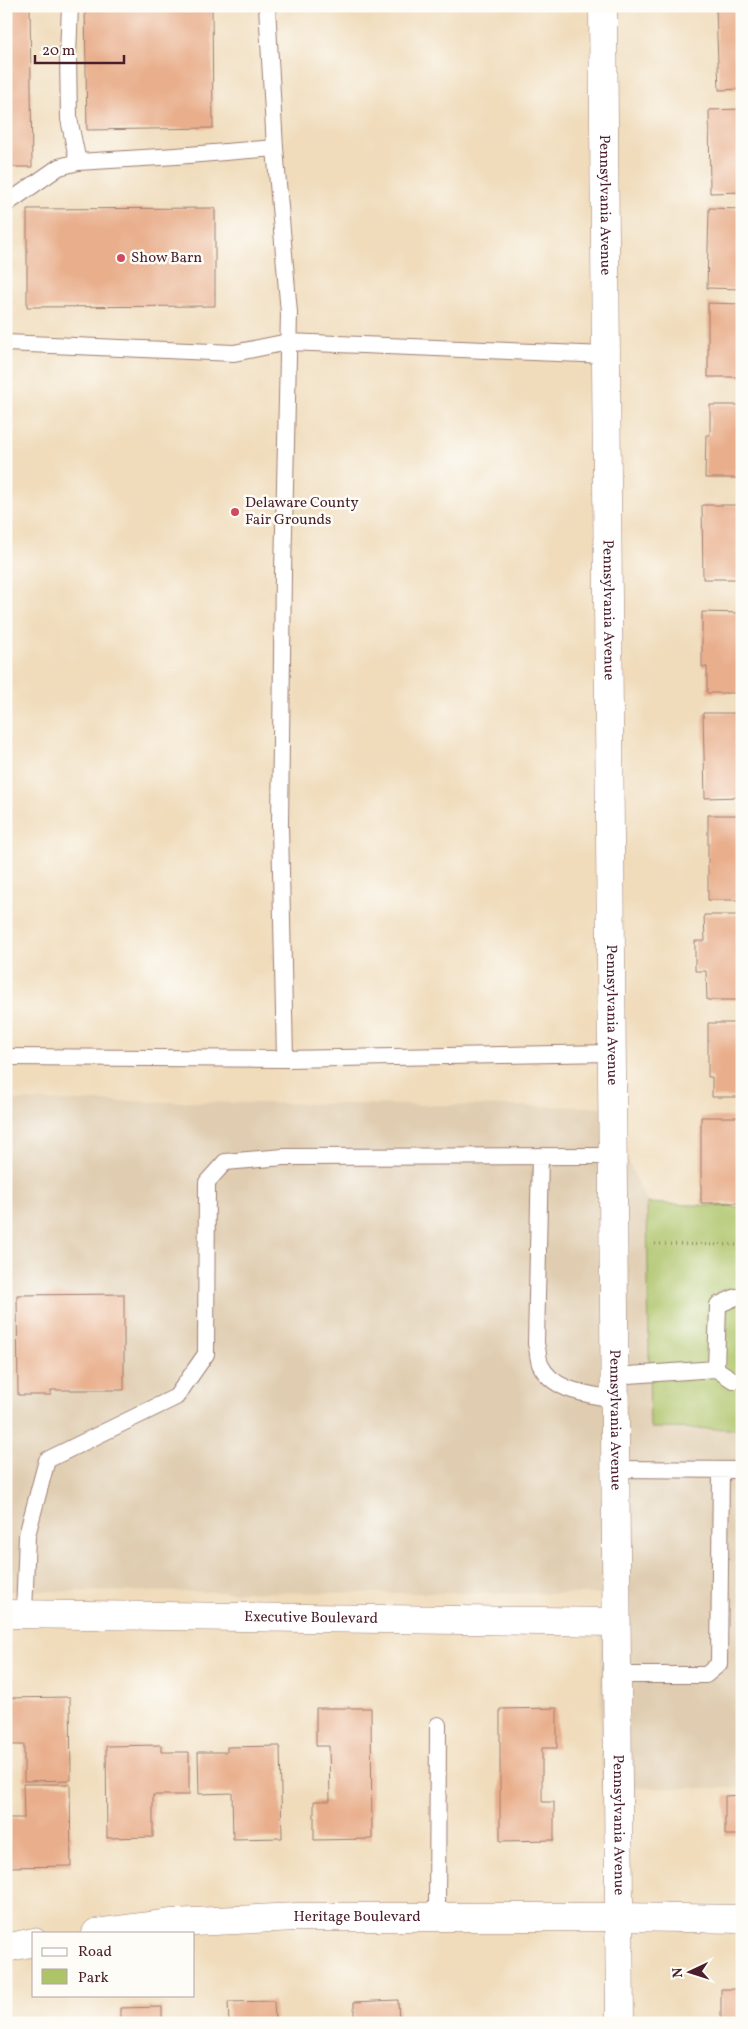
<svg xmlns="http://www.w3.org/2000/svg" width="748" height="2029" viewBox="0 0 748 2029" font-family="Vollkorn,serif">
<rect width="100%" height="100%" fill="#fdfcf7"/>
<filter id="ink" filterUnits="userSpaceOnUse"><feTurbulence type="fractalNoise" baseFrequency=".02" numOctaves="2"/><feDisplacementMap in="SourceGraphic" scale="10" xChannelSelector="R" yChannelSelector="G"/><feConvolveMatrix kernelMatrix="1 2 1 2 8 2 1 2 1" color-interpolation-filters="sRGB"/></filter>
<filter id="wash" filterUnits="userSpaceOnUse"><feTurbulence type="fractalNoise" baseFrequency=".0096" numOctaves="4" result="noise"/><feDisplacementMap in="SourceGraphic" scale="20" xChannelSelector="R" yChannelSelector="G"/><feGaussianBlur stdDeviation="1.12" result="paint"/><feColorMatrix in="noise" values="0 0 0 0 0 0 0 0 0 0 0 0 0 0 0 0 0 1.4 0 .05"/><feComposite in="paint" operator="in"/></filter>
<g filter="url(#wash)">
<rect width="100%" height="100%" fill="#f0dcbb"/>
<path fill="#e0cdb1" d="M6,1100L604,1107L647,1203L650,1428L742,1429V1788H601L600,1594L6,1591Z"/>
<path fill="#adc469" stroke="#7c724a" d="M647,1203L742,1207V1429L650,1428Z"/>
<g id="blocks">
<path fill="#e9af8c" d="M6,6H30L32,167H6Z
M85,6H212L213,128L87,130Z
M742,8V89L719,90L716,9Z
M742,109V192L710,193L709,110Z
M215,208V306L27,307V209Z
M709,208L742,209V289L707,288Z
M708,303L742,304V377H708Z
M710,405H742V478H705L706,435H710Z
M702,505H742V579H703Z
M702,612L742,613V693H707V667H702Z
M703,713H741L742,797L705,798Z
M708,815H742V900H708Z
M704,915H742V1000H707L706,971H695V941H705Z
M708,1023H742V1097H712V1077H708Z
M701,1117H742V1203H701Z
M124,1294V1390H51V1395H18L17,1295Z
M6,1477H8V1532H6Z
M70,1697L71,1780L24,1781V1745H6V1698Z
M316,1708H371L372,1839L314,1840V1801H330L329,1746H316Z
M557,1708V1748H542V1802H554V1840L500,1841V1709Z
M161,1745V1752H189V1795H153V1837L107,1838L106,1746Z
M280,1746L282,1838L233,1839L232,1793L199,1794L198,1752H227V1747Z
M23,1784H70L71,1866L6,1867V1818H24Z
M742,1795V1835H725V1796Z
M721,1989H742V2023H721Z
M398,2000L399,2023H354V2002Z
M274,2001L275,2023H229L228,2002Z
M162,2007V2023H120V2008Z"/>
</g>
</g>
<g filter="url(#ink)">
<use href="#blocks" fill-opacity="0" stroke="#9d7e73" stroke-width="1"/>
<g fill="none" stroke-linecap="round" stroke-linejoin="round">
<defs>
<path id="lane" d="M70,6L68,55L69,119L78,162
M267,6L275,148L289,313L283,572L280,825L285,1059
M6,204L59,167L78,162L176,156L275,148
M6,343L234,353L288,342L606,355
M6,1057L285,1059L611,1053
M540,1156L536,1344C538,1350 538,1358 540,1364C553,1392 588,1394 614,1399
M716,1369L718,1305L736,1297H742
M614,1376L716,1369L733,1380H742
M615,1469L742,1470
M24,1614L27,1535L47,1460L176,1397L206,1354L207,1182L225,1162L284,1157L613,1156
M617,1675H706L719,1664L721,1470
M437,1917L438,1725"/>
<g id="street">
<path id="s1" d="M6,1614L616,1622"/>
<path id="s2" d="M96,1933L172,1923L297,1917H619L742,1919"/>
<path d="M6,1948L34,1942"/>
</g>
<g id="secondary">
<path id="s3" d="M603,6L620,2023"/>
</g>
</defs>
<use href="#lane" stroke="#9d7e73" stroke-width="18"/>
<use href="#street" stroke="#9d7e73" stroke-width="29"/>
<use href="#secondary" stroke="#9d7e73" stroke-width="29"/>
<path stroke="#9d7e73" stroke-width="3" stroke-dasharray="1 4" stroke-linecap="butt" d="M655,1244L742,1245"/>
<use href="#lane" stroke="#fff" stroke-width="16"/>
<use href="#street" stroke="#fff" stroke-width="28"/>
<use href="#secondary" stroke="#fff" stroke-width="28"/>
</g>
</g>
<g fill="#d1495b" stroke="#fdfcf7" stroke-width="2">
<circle cx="121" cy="258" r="5"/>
<circle cx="235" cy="512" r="5"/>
</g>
<g text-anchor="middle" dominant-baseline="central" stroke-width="5" stroke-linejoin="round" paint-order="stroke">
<g font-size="15" fill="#4a1f2b" stroke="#fdfcf7">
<text stroke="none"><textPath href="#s3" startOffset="199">Pennsylvania Avenue</textPath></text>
<text stroke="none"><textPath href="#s3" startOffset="604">Pennsylvania Avenue</textPath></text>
<text stroke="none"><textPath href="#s3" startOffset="1009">Pennsylvania Avenue</textPath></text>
<text stroke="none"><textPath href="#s3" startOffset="1414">Pennsylvania Avenue</textPath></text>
<text stroke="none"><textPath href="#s1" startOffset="305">Executive Boulevard</textPath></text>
<text stroke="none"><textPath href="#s3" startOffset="1819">Pennsylvania Avenue</textPath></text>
<text stroke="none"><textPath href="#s2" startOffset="262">Heritage Boulevard</textPath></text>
</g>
<g font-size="15" fill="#4a1f2b" stroke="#fdfcf7" text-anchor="start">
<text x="131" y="258">Show Barn</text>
<text x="245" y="503">Delaware County<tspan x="245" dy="17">Fair Grounds</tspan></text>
</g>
</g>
<rect width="748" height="2029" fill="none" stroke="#fdfcf7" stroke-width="25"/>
<rect x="32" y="1932" width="162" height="65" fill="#fdfcf7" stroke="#b5a4a5"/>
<rect x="42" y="1948" width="25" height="8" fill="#ffffff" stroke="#b5a4a5"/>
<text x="78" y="1956" font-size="15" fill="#4a1f2b">Road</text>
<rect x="42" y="1969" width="25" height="15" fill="#adc469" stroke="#b5a4a5"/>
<text x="78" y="1982" font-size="15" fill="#4a1f2b">Park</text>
<g transform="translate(690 1972) rotate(266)" stroke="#fdfcf7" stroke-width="4" paint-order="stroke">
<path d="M0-4L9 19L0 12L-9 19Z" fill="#4a1f2b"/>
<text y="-8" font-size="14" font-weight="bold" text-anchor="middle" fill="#4a1f2b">N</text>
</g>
<path d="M35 55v8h89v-8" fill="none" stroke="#4a1f2b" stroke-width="2.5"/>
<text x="42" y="55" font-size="15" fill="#4a1f2b" stroke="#fdfcf7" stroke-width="4" paint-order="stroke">20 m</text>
</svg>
